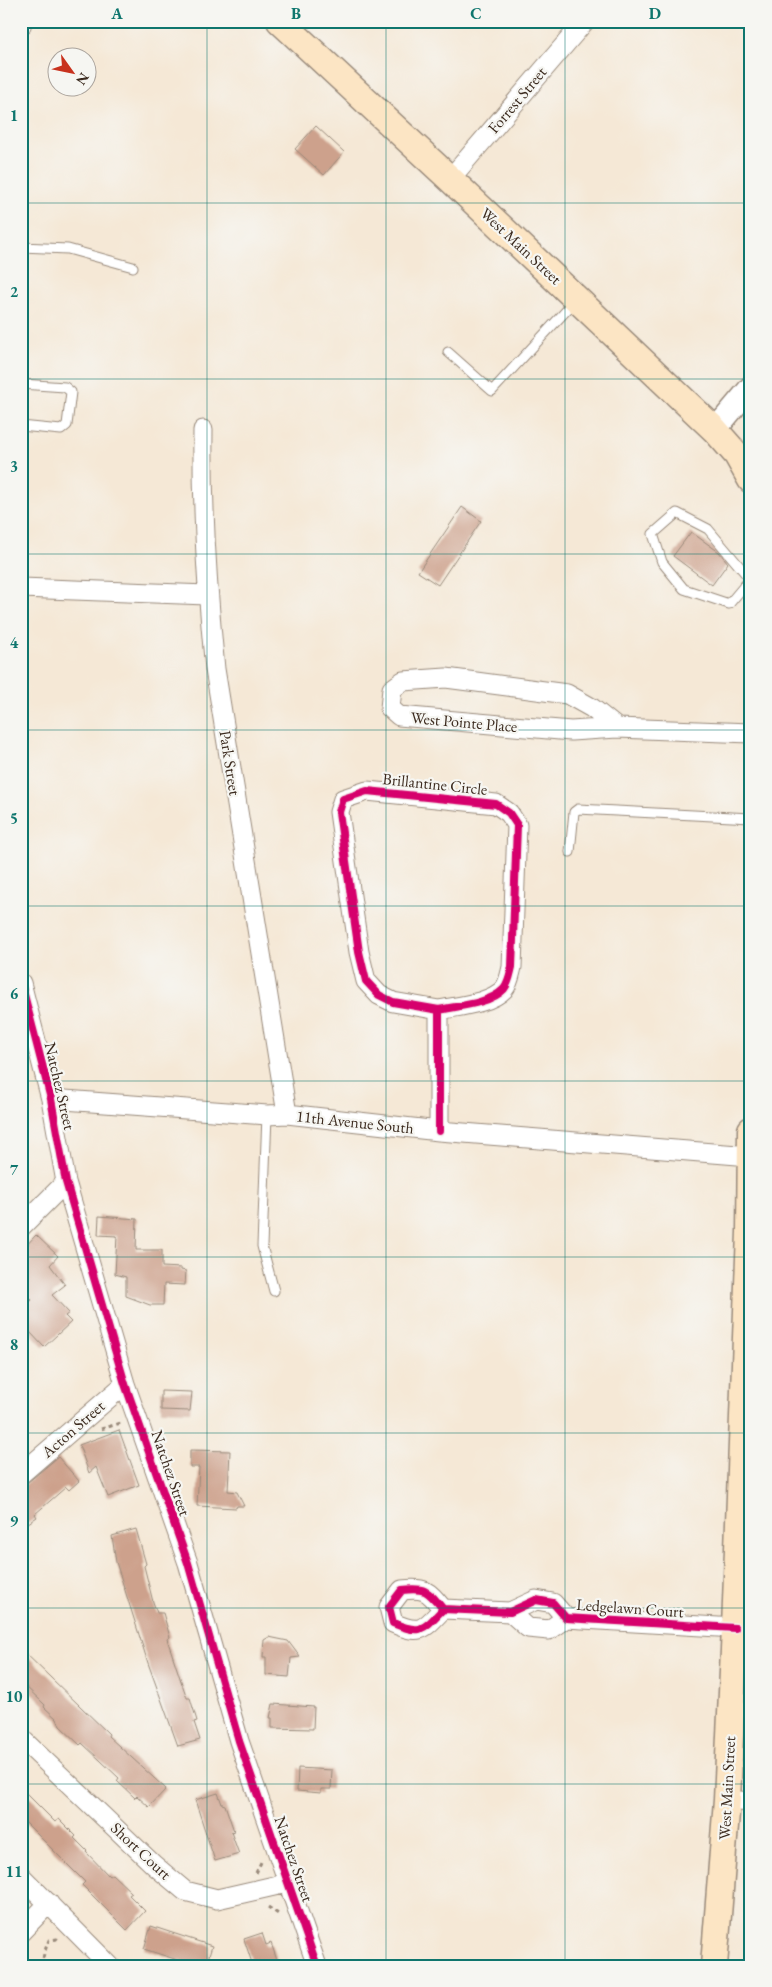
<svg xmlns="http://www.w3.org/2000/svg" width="772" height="1987" viewBox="0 0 772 1987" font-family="'EB Garamond',serif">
<rect width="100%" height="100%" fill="#f6f6f2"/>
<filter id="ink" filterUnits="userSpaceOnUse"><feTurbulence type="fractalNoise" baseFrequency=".02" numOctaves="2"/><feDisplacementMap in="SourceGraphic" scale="10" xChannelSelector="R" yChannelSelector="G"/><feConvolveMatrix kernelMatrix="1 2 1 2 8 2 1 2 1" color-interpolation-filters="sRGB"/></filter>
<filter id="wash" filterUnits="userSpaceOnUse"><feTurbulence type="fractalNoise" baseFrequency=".0096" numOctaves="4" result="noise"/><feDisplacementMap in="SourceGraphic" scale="20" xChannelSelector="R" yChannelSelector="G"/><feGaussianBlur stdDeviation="1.12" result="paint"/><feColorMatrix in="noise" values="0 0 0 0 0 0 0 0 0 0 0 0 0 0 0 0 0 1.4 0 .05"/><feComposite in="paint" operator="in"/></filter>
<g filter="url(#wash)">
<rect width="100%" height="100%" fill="#f5e8d6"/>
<g id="blocks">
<path fill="#cda18c" d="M316,126L344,152L324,175L295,149Z
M462,507L481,521L438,585L418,572Z
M691,532L719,552L728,563L712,585L673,556Z
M99,1216L137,1219L136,1250H162V1267L181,1268V1270L186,1271L185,1285L164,1284L163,1305H150L126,1296V1277L115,1274L117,1236L98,1235Z
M36,1235L58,1256L50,1265L65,1285L52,1295L69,1313L65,1316L71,1322L44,1347L29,1331L21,1340V1312L32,1300L21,1290V1251Z
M161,1391L192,1392L190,1411L161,1410Z
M119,1430L139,1485L108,1497L96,1467L89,1473L79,1445Z
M190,1450L230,1451L228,1491L237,1492L244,1506H237L236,1508L197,1506L199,1467H190Z
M58,1457L79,1481L69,1490L66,1487L35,1514L37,1517L21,1528V1488Z
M136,1529L146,1564L144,1566L153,1602L157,1613H163L170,1637L167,1639L181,1681L187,1698H190L197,1721L194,1722L200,1740L178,1746L148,1663L116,1562L112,1536Z
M269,1637L288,1641L300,1657L291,1658L289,1677L266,1675V1657H263L264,1640Z
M21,1649L109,1734L108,1736L166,1789L149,1807L137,1796L135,1798L117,1781L119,1778L82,1743L80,1745L60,1726L57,1719L44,1707L45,1705L21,1682Z
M273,1704L314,1707L313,1729L272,1728V1718H270Z
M298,1768L332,1770L331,1789H321V1793L297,1791Z
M21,1788L55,1822L59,1819L76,1836L74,1838L87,1851L86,1852L109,1876L112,1874L132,1893L129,1895L145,1911L127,1930L82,1885L85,1882L21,1818Z
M218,1793L222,1804L225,1805L234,1831L231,1832L239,1854L215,1861L195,1800Z
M151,1926L212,1946L206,1966H196L144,1949Z
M262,1933L266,1945L271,1943L279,1966H253L244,1939Z"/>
</g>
</g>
<g filter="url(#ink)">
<use href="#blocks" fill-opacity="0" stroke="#98897a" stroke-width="1"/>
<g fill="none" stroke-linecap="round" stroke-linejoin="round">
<defs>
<path id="service" d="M21,247L68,249L133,267
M448,352L492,391L575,301
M21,384L65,387L71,392L67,425L61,430L21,426
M750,579L729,604L684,589L662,562L653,534L677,513L708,529L751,580
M570,852L574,812L578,809L751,818
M267,1115L262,1246L274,1291"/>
<path id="minor" d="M21,26L22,21
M450,179L585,21
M203,430C202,510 207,589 215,669L287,1114
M21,588L207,595
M617,728L592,708L567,694L446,678L403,681L392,689L390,708L399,716L571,731L617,728L751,733
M21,983L51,1099L66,1182L125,1384L188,1563L239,1741L317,1966
M439,1010C457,1006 490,1004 504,989C509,983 510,975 512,967L517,825L509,813L496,804L367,791L343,799L339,812L359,952L366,981L379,995L393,1002L439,1010V1131
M51,1099L267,1115L287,1114L439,1131L750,1156
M21,1227L66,1182
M21,1474L125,1384
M443,1609C423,1630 421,1635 393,1623L389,1607L402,1590C426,1587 428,1591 443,1609L510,1612L536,1600L553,1603L566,1618L735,1628
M510,1612L528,1628L549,1630L566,1618
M21,1738L154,1865L185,1891L217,1899L287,1883
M727,1800L751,1802
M21,1876L110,1966
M21,1932L49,1903"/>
<path id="tertiary" d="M715,430L751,387"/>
<path id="secondary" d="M280,21L450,179L715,430L737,455L751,480
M714,1966L727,1800L735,1628L750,1232L751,1130"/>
</defs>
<use href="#service" stroke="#98897a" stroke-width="11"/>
<use href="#minor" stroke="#98897a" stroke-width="21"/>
<use href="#tertiary" stroke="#98897a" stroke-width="25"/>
<use href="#secondary" stroke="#98897a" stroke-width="29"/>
<path stroke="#98897a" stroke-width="3" stroke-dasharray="4 4" stroke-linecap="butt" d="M101,1429L121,1423
M21,1715L28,1721
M256,1873L262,1860
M268,1907L281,1916
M42,1966L44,1953L49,1940L57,1939L59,1941"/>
<use href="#service" stroke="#fff" stroke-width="9"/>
<use href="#minor" stroke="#fff" stroke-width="19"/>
<use href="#tertiary" stroke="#fff" stroke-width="22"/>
<use href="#secondary" stroke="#fce5c4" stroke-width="26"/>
<defs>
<path id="cycleway" d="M21,983L51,1099L66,1182L125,1384L188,1563L239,1741L317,1966
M439,1010C457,1006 490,1004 504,989C509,983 510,975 512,967L517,825L509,813L496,804L367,791L343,799L339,812L359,952L366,981L379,995L393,1002L439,1010V1131
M443,1609C423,1630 421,1635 393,1623L389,1607L402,1590C426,1587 428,1591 443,1609L510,1612L536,1600L553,1603L566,1618L735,1628"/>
</defs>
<use href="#cycleway" stroke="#f6f6f2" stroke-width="11"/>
<use href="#cycleway" stroke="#d6006c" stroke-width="8"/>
</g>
</g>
<path fill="none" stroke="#0f766e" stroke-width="1" stroke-opacity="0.55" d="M207,21V1966M386,21V1966M565,21V1966M21,203H751M21,379H751M21,554H751M21,730H751M21,906H751M21,1081H751M21,1257H751M21,1433H751M21,1608H751M21,1784H751"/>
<g text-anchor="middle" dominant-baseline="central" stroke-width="4.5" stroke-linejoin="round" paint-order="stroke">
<g font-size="16" fill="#3b2a1e" stroke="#f6f6f2">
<text transform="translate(517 100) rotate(-50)">Forrest Street</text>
<text transform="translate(521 246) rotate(43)">West Main Street</text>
<text transform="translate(464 722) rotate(5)">West Pointe Place</text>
<text transform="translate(230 763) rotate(81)">Park Street</text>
<text transform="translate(435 784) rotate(6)">Brillantine Circle</text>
<text transform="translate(60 1086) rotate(77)">Natchez Street</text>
<text transform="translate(355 1122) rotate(6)">11th Avenue South</text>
<text transform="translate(73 1429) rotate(-41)">Acton Street</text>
<text transform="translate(171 1473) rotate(71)">Natchez Street</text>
<text transform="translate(630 1608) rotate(4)">Ledgelawn Court</text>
<text transform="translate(727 1788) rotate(-87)">West Main Street</text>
<text transform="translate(141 1851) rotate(43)">Short Court</text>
<text transform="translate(294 1859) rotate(71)">Natchez Street</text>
</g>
</g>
<rect width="772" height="1987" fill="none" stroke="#f6f6f2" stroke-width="55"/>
<g transform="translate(72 72) rotate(123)"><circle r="24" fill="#f6f6f2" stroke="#aba49d"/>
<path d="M0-4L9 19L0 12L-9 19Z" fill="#c8321e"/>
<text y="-8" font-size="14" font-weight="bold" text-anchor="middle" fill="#3b2a1e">N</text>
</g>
<rect x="28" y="28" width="716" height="1932" fill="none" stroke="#0f766e" stroke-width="2"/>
<g font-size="16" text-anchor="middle" font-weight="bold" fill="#0f766e">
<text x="117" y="19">A</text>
<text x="296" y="19">B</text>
<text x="476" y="19">C</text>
<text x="655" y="19">D</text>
<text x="14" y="121">1</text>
<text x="14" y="297">2</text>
<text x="14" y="472">3</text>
<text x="14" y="648">4</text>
<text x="14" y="824">5</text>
<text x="14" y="999">6</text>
<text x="14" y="1175">7</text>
<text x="14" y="1350">8</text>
<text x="14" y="1526">9</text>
<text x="14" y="1702">10</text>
<text x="14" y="1877">11</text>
</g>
</svg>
